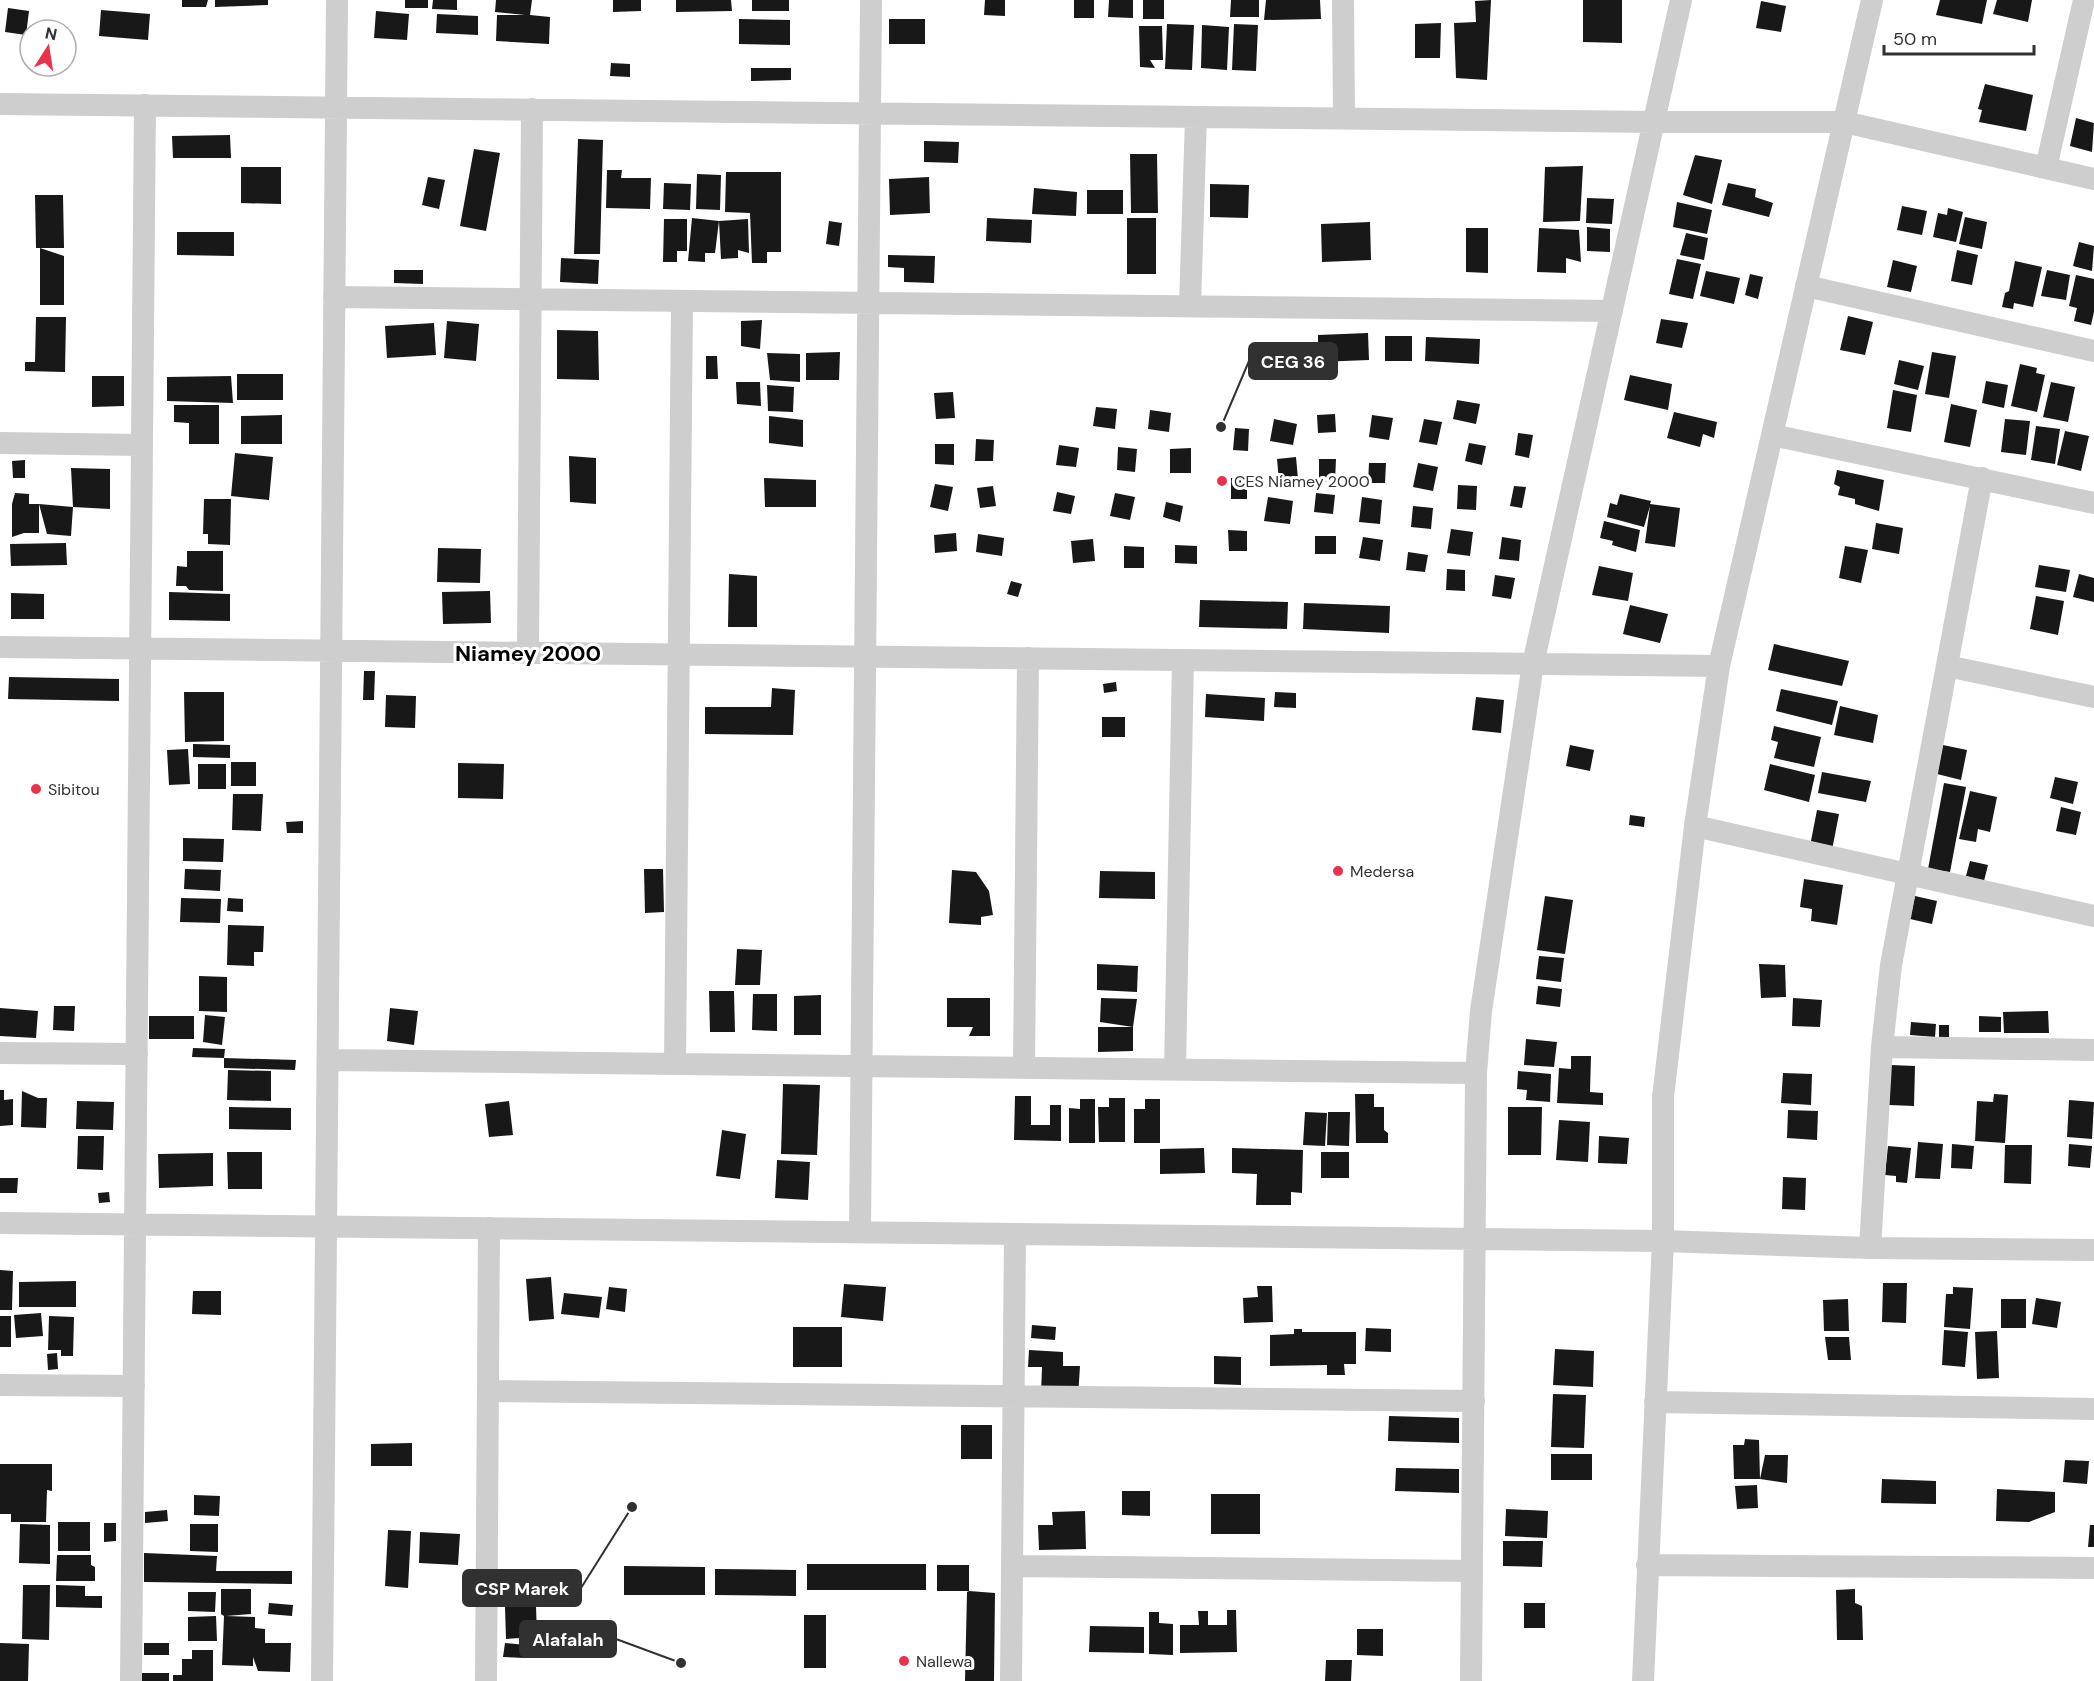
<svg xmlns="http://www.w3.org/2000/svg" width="2094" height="1681" viewBox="0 0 2094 1681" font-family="'DM Sans',sans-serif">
<rect width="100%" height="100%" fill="#fff"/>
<path fill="#181818" d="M182,0H208L206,7H182Z
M215,0H268V5L215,7Z
M405,0H428V8H405Z
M433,0H457V10L432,9Z
M496,0H532L530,15L550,17L549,44L496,41L497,15H525L495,12Z
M613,0H641V11L613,12Z
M676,0H731L732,11L676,12Z
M752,0H789V11H752Z
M985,0H1005V16L984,15Z
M1074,0H1094V18H1074Z
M1109,0H1133V18L1108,17Z
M1143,0H1164V19H1143Z
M1231,0H1259V17H1230Z
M1266,0H1320L1321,19L1264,20Z
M1491,0L1487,80L1456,78L1454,23L1476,22L1475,1Z
M1583,0H1622V43L1583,42Z
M1940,0H1987L1982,24L1936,15Z
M1997,0H2032L2028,22L1993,14Z
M1761,1L1786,6L1781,32L1756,28Z
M8,8L29,11L26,35L5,32Z
M101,10L150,14L148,40L99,36Z
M376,11L409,14L407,40L374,38Z
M437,14L478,16V35L436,33Z
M739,19L790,20V45L739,44Z
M889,19H925V44H889Z
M1441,23L1440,58H1415V24Z
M1167,24L1194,25L1192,70L1165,69Z
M1234,24L1258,25L1256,71L1232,70Z
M1202,25L1229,27L1227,70L1201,68Z
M1139,26H1162L1163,60H1150L1155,68L1140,67Z
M611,63L630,64V77L610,76Z
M751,68H791V80L751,81Z
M1985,84L2033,95L2026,131L1979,122L1982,110L1978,109Z
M2076,118L2094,123L2092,152L2070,146Z
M230,135L231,158H173L172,136Z
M578,139L603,140L600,254H574Z
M924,141L959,142L958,163L924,162Z
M474,149L500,153L486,231L460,226Z
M1130,154H1157L1158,213H1131Z
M1695,155L1722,160L1712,204L1683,195Z
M1583,166L1580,221L1543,222L1545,167Z
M241,167H281V204L241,203Z
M607,170H622L621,178H651L650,209L606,208Z
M726,172H781V252H767V263H752L750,213L725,212Z
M697,174L721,175L720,210L696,209Z
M428,177L445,180L439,209L422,205Z
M929,177L930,213L890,215L889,179Z
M664,183L691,184L690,210L663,209Z
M1728,183L1756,189L1755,197L1773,203L1769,217L1722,205Z
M1210,184L1249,185L1248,218L1210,217Z
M1034,188L1077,192L1076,216L1032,214Z
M1087,190H1123V214H1087Z
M35,195H63L64,248H36Z
M1587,198L1614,199L1612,224L1586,223Z
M1677,202L1712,210L1707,234L1673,227Z
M1902,206L1927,211L1922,235L1897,230Z
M1948,208L1963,212L1956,242L1933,237L1938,213L1947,215Z
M1965,217L1987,222L1982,249L1959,244Z
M692,218L719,221L748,219L749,253L738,250V258L721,259L719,221L715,253H705V262L688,261Z
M987,218L1032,220L1031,243L986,241Z
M1127,218H1156V274H1127Z
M664,219H687V251H677V262H663Z
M829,221L842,223L839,246L826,244Z
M1370,222L1371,260L1322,262L1321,224Z
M1587,227L1610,229V252L1587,251Z
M1466,228H1488V273L1466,272Z
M1539,228L1579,230L1581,262L1566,258V273L1537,272Z
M177,232H234V256L177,255Z
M1686,233L1708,238L1704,260L1680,255Z
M2079,242L2094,246L2092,271L2073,266Z
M40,248L64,256V305H40Z
M1957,250L1978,255L1972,285L1951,281Z
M888,255L935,256L934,283L904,282V268L888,267Z
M561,258L599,260L598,284L560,282Z
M1677,259L1701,264L1693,299L1669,294Z
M1893,260L1917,266L1911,292L1887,287Z
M2015,261L2042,267L2033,307L2014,303L2013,309L2002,307L2005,293L2009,291Z
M394,270H423V284L394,283Z
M2047,270L2070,275L2066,300L2041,296Z
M1706,271L1740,278L1734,304L1700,296Z
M1750,274L1763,277L1758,299L1745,295Z
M2076,275L2094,279V312L2091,325L2074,321L2077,308L2069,306Z
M1848,316L1873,322L1865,355L1840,350Z
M36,317H66L65,372L25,371V362H35Z
M1661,319L1688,323L1682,348L1656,343Z
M762,320L760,349L741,346V321Z
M447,321L479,324L476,361L444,358Z
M434,323L436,355L387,358L385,326Z
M557,330L598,331L599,380L557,379Z
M1368,333L1369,360L1318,362V335Z
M1385,336H1412V361H1385Z
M1426,337L1480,339L1479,364L1425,361Z
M840,352L839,380H806V353Z
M1932,352L1956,356L1949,398L1925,394Z
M767,353L800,354V382L770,380Z
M706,356H717L718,379H706Z
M1899,360L1924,366L1918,390L1894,384Z
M2020,364L2037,368L2036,373L2045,375L2037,412L2011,406Z
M237,374H283V400H237Z
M1630,375L1672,384L1668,410L1624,400Z
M92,376H124V406L92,407Z
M231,376L233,403L167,401V377Z
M1986,381L2008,385L2004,408L1982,403Z
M736,382H760L761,406L737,404Z
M2051,382L2075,387L2068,422L2043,417Z
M767,385L794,387L793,412L768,411Z
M1893,390L1917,395L1911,432L1887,428Z
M953,392L955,418L936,419L934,393Z
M1457,400L1480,404L1476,424L1453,419Z
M1951,404L1977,410L1970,447L1944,442Z
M174,405H219V444H189V423L174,422Z
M1096,407L1117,409L1115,429L1093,426Z
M1150,410L1171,413L1169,432L1148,429Z
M1674,412L1717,422L1714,438L1703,434L1700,447L1667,438Z
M1335,414L1336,432L1318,433L1317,415Z
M282,415V444H241V416Z
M1372,415L1393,418L1389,440L1369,437Z
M769,416L803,420V447L769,443Z
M1274,419L1297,424L1293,445L1270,441Z
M1424,419L1442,422L1437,445L1419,442Z
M2005,419L2030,421L2026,455L2001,452Z
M2036,426L2060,429L2055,464L2031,460Z
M1235,428L1249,429L1248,451L1233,450Z
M2065,431L2089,436L2081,471L2057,465Z
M1518,433L1533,435L1529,458L1515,455Z
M976,439L994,440L993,461H975Z
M1469,443L1486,446L1482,465L1465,461Z
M935,444H954V465L935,464Z
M1059,445L1079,448L1076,467L1056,465Z
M1118,447L1137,449L1135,472L1117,470Z
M1191,448V473H1170V449Z
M235,453L273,457L269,500L231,496Z
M569,456L596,458V504L570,502Z
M1296,457L1298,479L1279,481L1277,459Z
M1319,459H1336L1335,482L1319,481Z
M25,460V478H13L12,461Z
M1369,463H1386L1385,483H1368Z
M1418,463L1438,467L1433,491L1413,487Z
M71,468L110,469V509L73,507L71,536L47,534L39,504V533H24L12,537V504L15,493L29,494V504H39L73,507Z
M1837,470L1884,480L1879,511L1855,504V499L1838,495L1840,487L1834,484Z
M764,478L816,480V507H765Z
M1231,478H1247V499H1231Z
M935,484L953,487L948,511L930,507Z
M1458,485L1477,486L1476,510L1457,509Z
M993,486L996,506L980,508L977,488Z
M1514,486L1526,487L1522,508L1510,506Z
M1057,492L1075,496L1071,514L1053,511Z
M1115,493L1135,497L1130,520L1110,516Z
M1316,493L1335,495L1333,514L1314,512Z
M1620,494L1651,501L1650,504L1680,508L1675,547L1645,543L1650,506L1644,527L1607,517L1610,503L1617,505Z
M1268,497L1293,501L1290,524L1264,521Z
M1362,497L1382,500L1380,524L1359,522Z
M204,499H231L230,545L208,544V534H203Z
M1166,502L1183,506L1180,522L1163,517Z
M1413,506L1433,508L1431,529L1411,527Z
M1604,521L1640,530L1636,552L1612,545L1613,541L1600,538Z
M1876,523L1903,528L1899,554L1872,549Z
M1451,529L1473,532L1470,556L1447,553Z
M1228,530L1247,531V551H1229Z
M956,533L957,551L935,553L934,535Z
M978,534L1004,538L1002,556L976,552Z
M1315,536H1336V554H1315Z
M1363,537L1383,540L1380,561L1359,558Z
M1502,537L1521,540L1519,561L1499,559Z
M1093,539L1095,561L1073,563L1071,541Z
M66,543L67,565L11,566L10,544Z
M1175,545L1197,546V564L1175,563Z
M1124,546L1144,547V568H1124Z
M1845,546L1868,550L1861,583L1839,578Z
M438,548L481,549L480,583L437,582Z
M187,551H223V591L189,590L186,586H176L177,566L187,567Z
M1408,552L1428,555L1425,572L1406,570Z
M2039,565L2070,570L2066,592L2035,587Z
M1599,566L1633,573L1628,601L1592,595Z
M1447,569L1465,570V591L1446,590Z
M729,574L757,576V627H728Z
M2079,574L2094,578V602L2073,597Z
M1495,575L1515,578L1511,599L1492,596Z
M1011,581L1022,584L1018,597L1007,594Z
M490,591L491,623L443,624L442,592Z
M169,592L230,594V621L169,620Z
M11,593L44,594V619H11Z
M2036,596L2064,601L2058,635L2030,629Z
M1200,600L1288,602L1287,629L1199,627Z
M1304,603L1390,606L1389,633L1303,629Z
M1630,605L1668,614L1660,643L1623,634Z
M1774,644L1849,661L1842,686L1768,670Z
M364,671H375L374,700H363Z
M9,677L119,679V701L8,699Z
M1116,682L1117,691L1104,693L1103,684Z
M772,688L795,690L793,735L705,734V707H771Z
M1781,689L1838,701L1832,725L1776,711Z
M184,692H224V741L185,742Z
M1275,692L1296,693V708L1274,707Z
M1206,694L1265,698L1264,721L1205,717Z
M386,695L416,696L415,728L385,727Z
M1476,697L1504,700L1501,733L1472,730Z
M1840,706L1878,715L1873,743L1834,735Z
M1102,717H1125V737H1102Z
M1774,726L1821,737L1814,767L1774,758L1778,742L1771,740Z
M193,744L230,745V758L193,757Z
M1570,745L1594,750L1590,771L1566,766Z
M1943,745L1967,750L1961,780L1937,774Z
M188,749L190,784L169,785L167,750Z
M231,762H256V786H231Z
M458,763L504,764L503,799L458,798Z
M198,764H226V789H198Z
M1770,764L1815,775L1809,802L1764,790Z
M1822,772L1871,781L1866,802L1818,793Z
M2055,777L2078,782L2073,804L2050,798Z
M1944,783L1966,787L1950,872L1928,869Z
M1970,791L1997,797L1990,832L1978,829L1976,842L1959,839Z
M233,794H263L261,831L232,830Z
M2061,807L2081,812L2076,835L2056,831Z
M1817,810L1839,814L1832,850L1810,846Z
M1630,815L1645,817L1644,827L1629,825Z
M303,821V833H287L286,822Z
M183,838L224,839L223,862L183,861Z
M1970,861L1988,865L1984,881L1966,876Z
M185,869L221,870L220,891L184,889Z
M644,869H663L664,912L645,913Z
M952,870L976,872L989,891L993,915L981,917V925L949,923Z
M1100,871L1155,872V899L1099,898Z
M1804,879L1843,885L1837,925L1811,921L1812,909L1800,907Z
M1545,896L1573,900L1565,954L1537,950Z
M1915,896L1937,901L1932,924L1910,919Z
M181,898L221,899L220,923L180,922Z
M228,898L243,899V912L227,911Z
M228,925L264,926L263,952H254V966L227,965Z
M737,949L762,950L760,985H735Z
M1539,956L1564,958L1561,982L1536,979Z
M1097,964L1138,966L1137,992L1097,990Z
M1759,964L1785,965L1786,997L1761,998Z
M199,976L227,977V1012L199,1011Z
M1538,986L1562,989L1560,1007L1536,1004Z
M709,991H734L735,1032H710Z
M753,994H777V1031L752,1030Z
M821,995V1035H794V996Z
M947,998H990V1036H969L973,1027H947Z
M1101,998L1137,999L1133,1027L1100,1022Z
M1793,998L1822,1000L1820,1027L1792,1026Z
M54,1006H75L74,1031L53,1030Z
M0,1008L38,1011L36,1038L0,1036Z
M390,1008L418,1011L414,1045L387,1041Z
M2048,1011L2049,1033H2004L2003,1012Z
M205,1015L225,1017L222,1045L203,1042Z
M149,1016H194V1039H149Z
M1979,1016L2001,1017V1032H1979Z
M1911,1022L1936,1024L1935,1037L1910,1035Z
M1939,1025H1949V1037H1939Z
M1098,1027H1133V1051L1098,1052Z
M1526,1039L1557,1042L1554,1067L1524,1065Z
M193,1048L225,1049L224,1058L192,1057Z
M1571,1056H1591L1590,1092L1603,1093V1105L1557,1103L1559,1068L1571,1069Z
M224,1058L296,1060L295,1070L224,1068Z
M1891,1065L1915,1066L1914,1106L1889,1105Z
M228,1070L271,1071V1101L227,1100Z
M1518,1071L1551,1074L1550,1102L1526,1100L1527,1090L1517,1089Z
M1783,1073L1812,1074L1811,1105L1781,1103Z
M783,1084L820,1085L817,1155L781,1154Z
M0,1090H4V1100L13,1099V1125L0,1126Z
M22,1091L38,1098H47L46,1128L21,1127Z
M1355,1094H1374V1107H1384V1130L1388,1133V1143H1356Z
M1994,1094L2008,1095L2005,1143L1975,1141L1977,1101L1993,1102Z
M1015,1096H1031V1125H1050V1105H1061V1141L1014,1140Z
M1109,1098H1125V1142H1099L1098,1107H1109Z
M1080,1099H1095V1143H1069V1108L1080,1109Z
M1145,1099H1160V1143H1134V1109H1145Z
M2069,1100L2094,1102L2092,1139L2067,1137Z
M77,1101L114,1102L113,1130L76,1129Z
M509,1101L513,1135L489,1137L485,1104Z
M229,1107L291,1108V1130L229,1129Z
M1508,1107H1542L1541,1155H1508Z
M1788,1110L1818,1111L1817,1140L1787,1138Z
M1305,1112L1327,1113L1325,1146L1303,1145Z
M1328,1112H1350L1349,1146L1327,1145Z
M1559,1120L1590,1122L1588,1162L1556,1160Z
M722,1130L746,1134L740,1179L716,1176Z
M78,1136H104L103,1170L77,1169Z
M1599,1136L1629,1138L1627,1164L1598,1163Z
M1918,1142L1943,1144L1940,1179L1915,1178Z
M1952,1144L1974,1146L1972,1169L1951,1168Z
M2069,1144L2092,1146L2090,1168L2068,1166Z
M2005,1145H2032L2031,1184L2004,1183Z
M1888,1146L1911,1148L1907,1183L1896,1182V1176L1885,1175Z
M1204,1148L1205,1173L1160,1174V1149Z
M1232,1148L1303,1150L1302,1193L1291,1192V1205H1256L1257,1174L1232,1173Z
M227,1152H262V1189H228Z
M1321,1152H1349V1178H1321Z
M213,1153V1186L159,1188L158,1154Z
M777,1160L810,1162L808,1200L775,1198Z
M1783,1177L1806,1178L1805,1210L1782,1209Z
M0,1178H18L17,1193H0Z
M109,1192L110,1202L99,1203L98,1193Z
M0,1270L13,1271L12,1310H0Z
M551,1277L554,1319L529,1321L526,1279Z
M76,1281V1307H19V1282Z
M1883,1283H1907L1906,1323L1882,1322Z
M844,1284L886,1287L883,1321L841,1317Z
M1257,1286H1272L1273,1322L1244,1323L1243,1298L1258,1297Z
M609,1287L627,1289L625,1312L606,1309Z
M1953,1287L1973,1288L1970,1329L1944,1327L1946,1294H1953Z
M193,1291H221V1315L192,1314Z
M564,1293L602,1297L599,1318L561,1314Z
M2036,1298L2061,1302L2057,1328L2032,1324Z
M1848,1299L1849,1331H1824L1823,1300Z
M2001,1299H2026V1328H2001Z
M41,1313L43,1336L16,1338L14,1315Z
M0,1316H11V1347H0Z
M49,1316L74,1317L73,1356H61V1350H48Z
M1032,1325L1056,1327L1055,1340L1031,1338Z
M793,1327H842V1367H793Z
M1366,1328L1391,1329V1352L1365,1351Z
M1294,1329H1302V1332H1356V1364H1344L1345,1375H1327V1365L1270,1366V1335L1294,1334Z
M1944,1330L1968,1332L1965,1367L1942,1365Z
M1997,1331L1999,1378L1977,1379L1975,1332Z
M1825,1337H1849L1851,1360H1828Z
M1555,1349L1594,1351L1593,1387L1553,1385Z
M1029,1350L1063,1352V1366H1080L1078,1397L1041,1395L1042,1367H1028Z
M57,1353L58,1369L48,1370L47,1354Z
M1214,1356L1241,1357V1385L1214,1384Z
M1553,1394L1586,1395L1584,1448L1551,1447Z
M1389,1416L1459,1418V1443L1388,1441Z
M961,1425H992V1459H961Z
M1745,1439L1759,1440L1760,1479L1765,1455H1788L1787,1483L1760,1479H1734L1733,1445H1744Z
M412,1443V1466H371V1444Z
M1551,1454H1592V1480H1551Z
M2065,1460L2089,1461L2087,1484L2063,1482Z
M0,1464H52V1491L47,1490L46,1522H11V1514H0Z
M1396,1468L1459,1469V1493L1395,1491Z
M1882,1479L1936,1481V1504L1881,1503Z
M1757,1485L1758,1508L1737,1509L1735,1486Z
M1997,1489L2055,1492V1512L2029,1522L1996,1521Z
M1122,1491H1150V1516L1122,1515Z
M1211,1494H1260V1534H1211Z
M194,1495L220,1496L219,1516L194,1515Z
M1506,1509L1548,1511L1547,1538L1505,1536Z
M167,1510L168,1521L145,1523V1512Z
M1085,1511L1086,1549L1039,1550L1038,1525H1053L1052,1512Z
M58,1522H90V1551H58Z
M104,1523H116V1541L104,1542Z
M20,1524L50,1525V1564L19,1563Z
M190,1524H218V1552L190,1551Z
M2090,1525H2094V1547H2088Z
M388,1530L411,1531L408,1588L385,1586Z
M420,1532L460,1534L458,1565L419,1563Z
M1503,1541H1543L1542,1567L1503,1566Z
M144,1553L217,1556L216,1571H292V1584L144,1582Z
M57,1555H91V1565L95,1567V1581H56Z
M807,1564H926V1590H807Z
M937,1565H969V1591L995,1593L994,1681H965L967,1592L969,1591H937Z
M624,1566L705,1567V1595H624Z
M715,1569L796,1570V1596L715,1595Z
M23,1585H50L49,1640L22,1639Z
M56,1585L85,1586V1596H102V1608L56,1607Z
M221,1589H251V1614L226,1616L255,1617V1628L265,1629V1643H291L290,1672L258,1671L253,1657V1666L222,1665L224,1616L221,1614Z
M1855,1589V1603L1862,1606L1863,1640H1837L1836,1590Z
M188,1592H216L215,1612L188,1611Z
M269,1603L293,1605L292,1616L268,1614Z
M1524,1603H1545V1628H1524Z
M536,1606L537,1637L506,1639L505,1607Z
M1227,1610H1236L1237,1652L1180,1653V1625H1199L1198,1611H1208V1625H1227Z
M1149,1612H1159V1623L1173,1624V1655L1149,1654Z
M804,1615H826V1668H804Z
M216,1616L217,1641H188V1617Z
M1090,1626L1144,1627V1653L1089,1652Z
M1357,1629H1383V1656L1357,1655Z
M0,1643L29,1644L28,1681H0Z
M144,1643H169V1655H144Z
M505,1643L526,1645L525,1658L503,1657Z
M192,1650H213V1681H173V1675H182V1659H192Z
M1326,1660H1352L1351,1681H1325Z
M141,1673H169V1681H141Z"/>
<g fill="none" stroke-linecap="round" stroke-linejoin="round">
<path stroke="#cecece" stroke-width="22" d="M1343,0L1344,118
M0,104L1655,122H1844L2094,179
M2046,168L2084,0
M1806,286L2094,351
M334,297L1612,311
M1190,306L1196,117
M1772,435L2094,503
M0,443L142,445
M0,647L1719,666
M528,653L532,109
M1947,666L2094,697
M1695,826L2094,916
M1882,1047L2094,1050
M0,1053L137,1054
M328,1060L1476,1073
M675,1064L682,301
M1024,1068L1028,658
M1175,1069L1183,660
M0,1223L1663,1241L1870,1248L2094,1250
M860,1232L871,0
M1870,1248L1882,1047L1891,965L1982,478
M0,1385L134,1386
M488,1391L1474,1401
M1655,1402L2094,1409
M1647,1565L2094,1568
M1012,1566L1472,1571
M131,1681L145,105
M322,1681L337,0
M486,1681L489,1228
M1011,1681L1015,1234
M1471,1681L1476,1073L1481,1011L1533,664L1681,0
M1643,1681L1663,1241V1097L1695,826L1719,666L1872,0"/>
</g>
<g fill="#e9334c" stroke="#fff" stroke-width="2">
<circle cx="1222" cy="481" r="6"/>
<circle cx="36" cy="789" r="6"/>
<circle cx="1338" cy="871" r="6"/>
<circle cx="904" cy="1661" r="6"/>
</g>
<g text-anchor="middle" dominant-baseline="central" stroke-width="6" stroke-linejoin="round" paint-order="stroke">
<g font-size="16" fill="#313131" stroke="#fff" text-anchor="start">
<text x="1234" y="481">CES Niamey 2000</text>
<text x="48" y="789">Sibitou</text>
<text x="1350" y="871">Medersa</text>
<text x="916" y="1661">Nallewa</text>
</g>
<g font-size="22" font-weight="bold" fill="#000" stroke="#fff">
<text x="528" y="653">Niamey 2000</text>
</g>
</g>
<path fill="none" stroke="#313131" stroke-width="2" d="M1221 427L1249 361M632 1507L581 1588M681 1663L616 1639"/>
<g fill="#313131" stroke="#fff" stroke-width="2">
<circle cx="1221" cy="427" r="6"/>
<circle cx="632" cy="1507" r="6"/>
<circle cx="681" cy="1663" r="6"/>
</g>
<g fill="#313131" stroke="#313131" stroke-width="2">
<rect x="1249" y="343" width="88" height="36" rx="6"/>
<rect x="463" y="1570" width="118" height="36" rx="6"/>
<rect x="520" y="1621" width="96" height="36" rx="6"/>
</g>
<g font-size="18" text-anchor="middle" font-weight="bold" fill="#fff">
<text x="1293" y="368">CEG 36</text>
<text x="522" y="1595">CSP Marek</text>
<text x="568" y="1646">Alafalah</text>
</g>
<g transform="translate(48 48) rotate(12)"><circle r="28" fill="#ffffff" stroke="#adadad" stroke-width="1.5"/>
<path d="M0-4.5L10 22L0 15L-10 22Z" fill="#e9334c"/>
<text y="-9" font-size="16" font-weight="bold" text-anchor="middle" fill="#313131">N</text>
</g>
<path d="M1884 45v9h150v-9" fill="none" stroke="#313131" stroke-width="3"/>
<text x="1893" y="45" font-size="18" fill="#313131" stroke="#ffffff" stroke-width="4.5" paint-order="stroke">50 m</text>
</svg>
